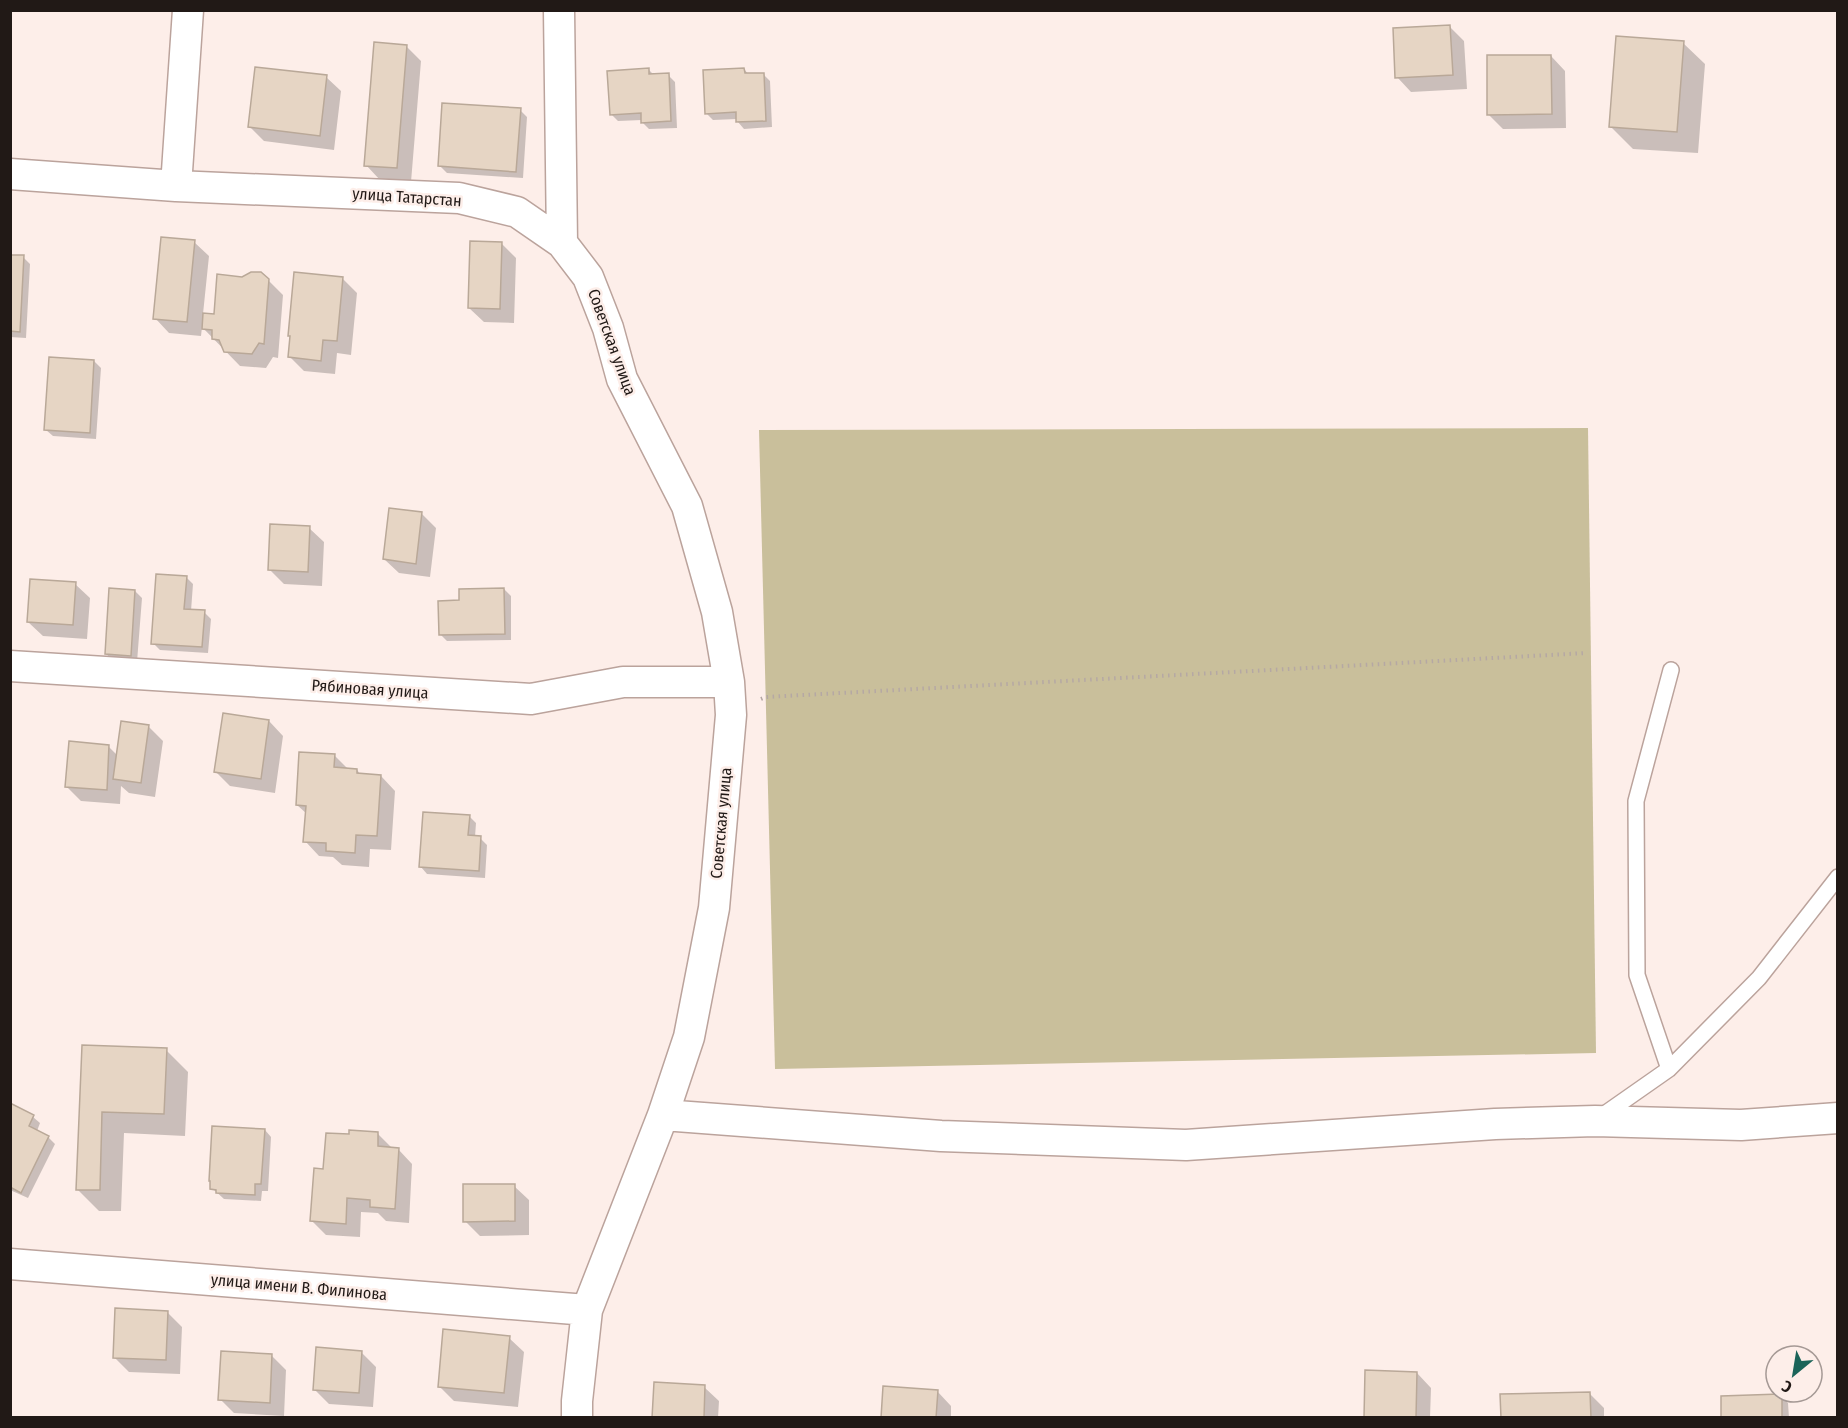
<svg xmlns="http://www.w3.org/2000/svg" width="1848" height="1428" viewBox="0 0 1848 1428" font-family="'Fira Sans Condensed',sans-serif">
<rect width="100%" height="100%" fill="#fdeee9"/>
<path fill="#c9bf9b" d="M1588,428L1596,1053L775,1069L759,430Z"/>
<path fill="#0003" d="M1450,27L1464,41L1467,89L1411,92L1397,77Z
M1683,43L1705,64L1698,153L1633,149L1611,127Z
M406,46L421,61L411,182L380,180L366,165Z
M1551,56L1565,71L1566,128L1503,129L1488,114Z
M744,69L749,75L763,74L770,81L772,127L744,129L738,122L737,119L713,120L706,113Z
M649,70L654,75H668L675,82L677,128L649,129L642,122V120L618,121L611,114Z
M326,77L341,91L334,150L264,141L250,127Z
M520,110L527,117L523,178L447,173L440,166Z
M194,242L209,256L203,314L215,315L268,280L283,295L278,358L273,357L266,368L240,366L202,327L201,336L169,333L155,318Z
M501,243L516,258L514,323L484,322L469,308Z
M10,256L23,257L30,264L26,338L10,337Z
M342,278L357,293L351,355L337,353L335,374L304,371L290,357L292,338L290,336Z
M94,361L101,368L96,439L53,436L46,430Z
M422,514L436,528L430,577L399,573L384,559Z
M309,528L324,542L322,586L284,584L269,569Z
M186,577L193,584L191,611L204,612L211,619L208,653L160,650L153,643Z
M75,584L90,598L87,639L43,636L28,622Z
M504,589L511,596V640L447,641L440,634L460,602Z
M135,591L142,598L137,662L113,660L106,654Z
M269,721L283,736L275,793L230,786L216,772Z
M148,726L163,741L155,797L129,793L121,786L120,804L81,801L67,787L108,746L117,755Z
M335,756L349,770H357L361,775L381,776L395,791L391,850L370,849L369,867L342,865L333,857L319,856L305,841L307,814L297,805Z
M469,816L476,823L475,837L480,838L487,845L485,878L427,874L421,867Z
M83,1046L166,1050L188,1072L185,1136L124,1133L121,1211H99L77,1189Z
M10,1105L33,1117L40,1123L37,1131L48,1137L55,1144L28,1198L10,1190Z
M265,1130L271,1137L268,1191H262L261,1201L224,1199L212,1188Z
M378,1134L393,1149H398L412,1164L409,1223L386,1221L378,1213L361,1212L360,1237L326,1235L312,1221L325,1170Z
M514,1186L529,1200V1235L480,1236L465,1221Z
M167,1312L182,1327L180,1374L129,1372L114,1357Z
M509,1338L524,1352L518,1407L454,1401L439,1386Z
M361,1352L376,1367L373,1407L329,1404L314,1389Z
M272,1356L286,1370L284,1416L234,1413L220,1399Z
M1417,1373L1431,1388L1430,1418H1365Z
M704,1387L719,1401L718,1418H653Z
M937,1391L951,1406V1418H883Z
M1589,1393L1604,1408V1418H1503Z
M1781,1396L1788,1403L1789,1418H1723Z"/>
<path fill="#e6d5c4" stroke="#b9a898" stroke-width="1.5" d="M1450,25L1453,75L1395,78L1393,28Z
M1616,36L1684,41L1677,132L1609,127Z
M374,42L407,45L397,168L364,166Z
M1487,55H1551L1552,114L1487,115Z
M255,67L327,75L320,136L248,127Z
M649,68V74L669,73L671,121L641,123V113L610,115L607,71Z
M744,68L745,73H764L766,121L736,122V112L705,114L703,70Z
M442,103L521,108L516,172L438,166Z
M161,237L195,240L187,322L153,319Z
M470,241L502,242L500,309L468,308Z
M10,255H24L20,332L10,331Z
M251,272H261L269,279L264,344L259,343L252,354L224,352L219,340L212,339V330L202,329L203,313L214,314L217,274L242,277Z
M294,272L343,277L337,341L323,340L321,361L288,357L290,336H288Z
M49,357L94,360L90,433L44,430Z
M389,508L422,512L416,564L383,559Z
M270,524L310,526L308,572L268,570Z
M156,574L187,576L184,609L205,610L202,647L151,644Z
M30,579L76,582L73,625L27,622Z
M109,588L135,590L131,656L105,654Z
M504,588L505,634L439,635L438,601L459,600V589Z
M223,713L269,720L261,779L214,772Z
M121,721L149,725L141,783L113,779Z
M69,741L109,745L107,790L65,787Z
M299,752L335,754L334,767L357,769V773L381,775L377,836L356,835L355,853L326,851V843L303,842L306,806L296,805Z
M423,812L470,815L468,835L481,836L479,871L419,867Z
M82,1045L167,1048L164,1114L102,1112L100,1190H76Z
M10,1103L34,1115L29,1126L49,1136L21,1193L10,1187Z
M212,1126L265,1129L261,1184H255V1195L216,1193V1190L210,1189V1181H209Z
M349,1130L378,1132V1146L399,1148L395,1209L370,1207V1200L347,1198L346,1224L310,1221L314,1168L323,1169L326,1133L349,1134Z
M463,1184H515V1221L463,1222Z
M115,1308L168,1311L166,1360L113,1358Z
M443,1329L510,1336L504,1393L438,1387Z
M316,1347L362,1351L359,1393L313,1390Z
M221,1351L272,1354L270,1403L218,1400Z
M1365,1370L1417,1372L1416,1418H1364Z
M654,1382L705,1385L704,1418H652Z
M883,1386L938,1390L936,1418H881Z
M1590,1392L1591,1418H1501L1500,1394Z
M1782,1394V1418H1721V1396Z"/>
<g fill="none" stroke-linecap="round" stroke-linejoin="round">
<defs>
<path id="lane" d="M1669,1069L1637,975L1636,801L1671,670
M1599,1118L1669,1069L1759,978L1838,877"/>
<path id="street" d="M10,174L176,186L459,198L517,212L562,243L559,10
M176,186L188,10
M562,243L588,277L608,328L622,379L687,506L717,612L729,682L731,715L714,908L689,1037L663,1115L587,1310L577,1401V1418
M10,666L531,699L623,682H729
M663,1115L941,1136L1186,1145L1495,1124L1595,1121L1741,1125L1838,1118
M10,1264L587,1310"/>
</defs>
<use href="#lane" stroke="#bba39c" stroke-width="18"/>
<use href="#street" stroke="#bba39c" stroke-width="33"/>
<path stroke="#b5a8a4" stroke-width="4" stroke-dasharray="1.5 4.5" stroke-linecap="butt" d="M761,699L766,697L1587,653"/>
<use href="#lane" stroke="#fff" stroke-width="15"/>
<use href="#street" stroke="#fff" stroke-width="30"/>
</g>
<g text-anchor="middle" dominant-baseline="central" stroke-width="5" stroke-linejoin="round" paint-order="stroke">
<g font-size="16" fill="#211916" stroke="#fdeee9">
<text transform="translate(407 197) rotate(4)">улица Татарстан</text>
<text transform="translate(612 342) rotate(70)">Советская улица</text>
<text transform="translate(370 689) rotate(4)">Рябиновая улица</text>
<text transform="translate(721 823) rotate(-85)">Советская улица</text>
<text transform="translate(299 1287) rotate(5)">улица имени В. Филинова</text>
</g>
</g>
<rect width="1848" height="1428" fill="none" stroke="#211916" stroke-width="24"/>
<g transform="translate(1794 1374) rotate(210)"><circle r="28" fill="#fdeee9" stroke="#a59995" stroke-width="1.5"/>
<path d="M0-4.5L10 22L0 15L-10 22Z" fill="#1b6459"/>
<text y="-9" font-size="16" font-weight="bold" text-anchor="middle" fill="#211916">С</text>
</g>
</svg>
